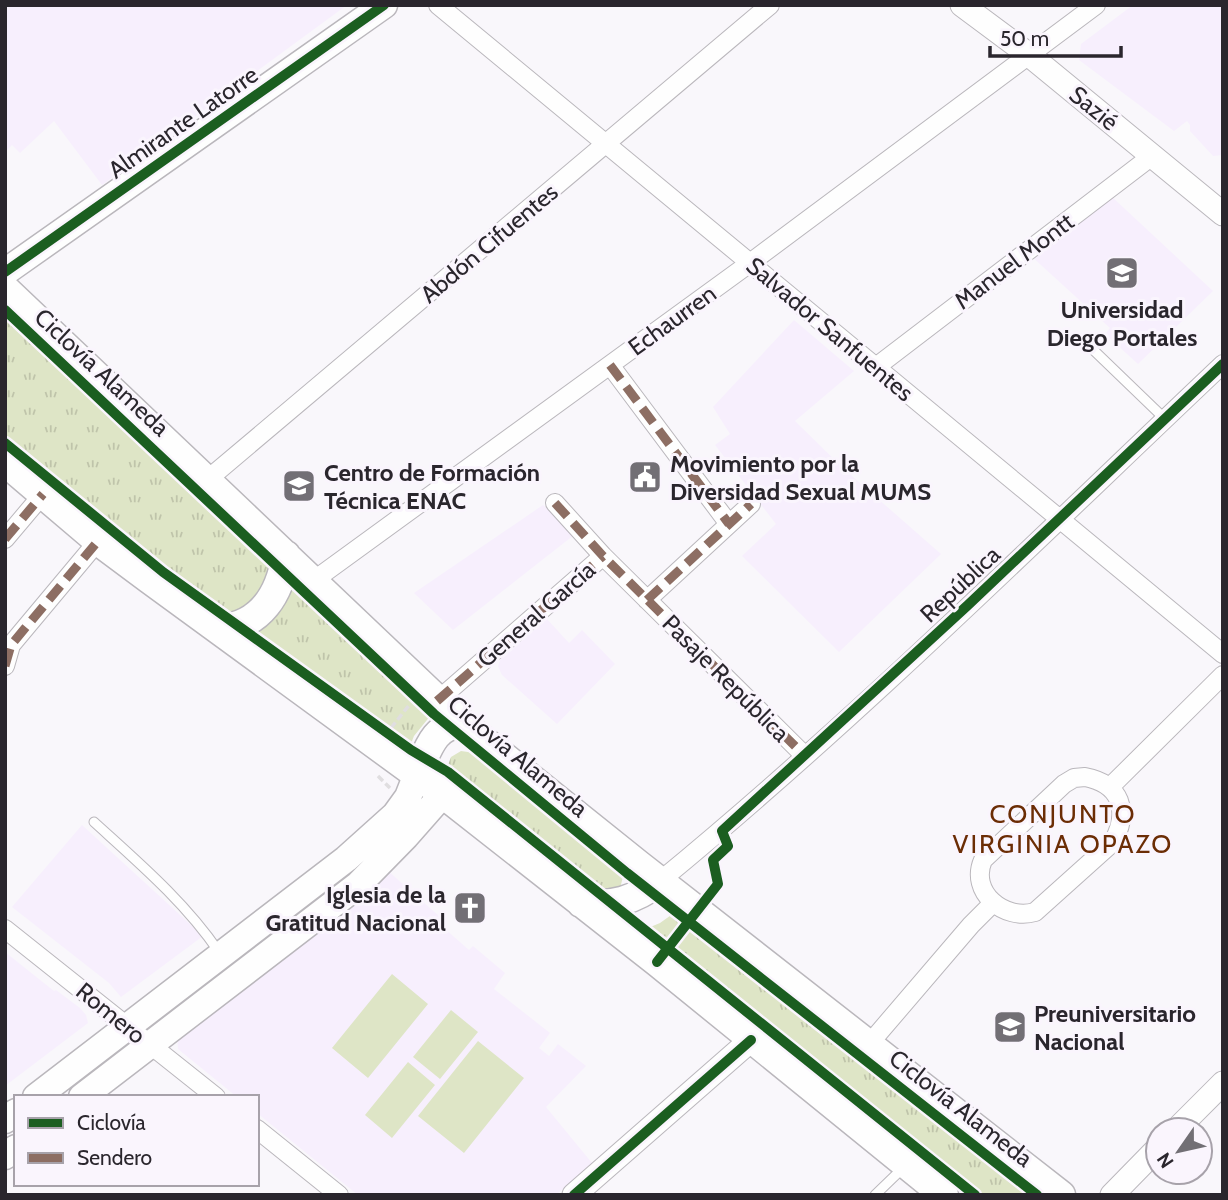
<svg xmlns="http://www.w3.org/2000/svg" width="1228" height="1200" viewBox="0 0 1228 1200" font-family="Cabin,sans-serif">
<defs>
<pattern id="grass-dots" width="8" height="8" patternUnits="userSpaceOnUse" patternTransform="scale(1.75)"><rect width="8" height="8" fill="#dee5c6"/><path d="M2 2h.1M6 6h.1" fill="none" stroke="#bfc4aa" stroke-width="1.8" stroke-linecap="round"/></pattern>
<pattern id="park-tufts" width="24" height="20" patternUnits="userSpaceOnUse" patternTransform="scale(1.75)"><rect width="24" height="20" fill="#dee5c6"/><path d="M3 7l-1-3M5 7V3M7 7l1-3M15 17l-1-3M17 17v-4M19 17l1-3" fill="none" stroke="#bfc4aa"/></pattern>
</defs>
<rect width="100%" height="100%" fill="#f9f7fb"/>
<path fill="#f7effd" d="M5,5H347L102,185L54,121L20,153L12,145L5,152Z
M1133,5H1223V155L1213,156L1190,131V125L1187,121L1174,131L1079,60L1081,44Z
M1110,195L1213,291L1138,364L1105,334L1110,328L1030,255Z
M794,320L854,371L795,421L844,469L941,554L839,652L742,556L776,524L715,445L730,434L713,407Z
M543,505L574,535L453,630L414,593Z
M547,619L569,643L582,630L615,664L557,724L502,675L498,666L501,658Z
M82,825L203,936L121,997L109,983L12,907Z
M387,870L447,923L444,928L469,950L473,946L505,973L494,989L550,1033L539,1048L549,1056L558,1044L586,1066L546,1107L592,1163L556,1195H358L257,1113V1097H237L178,1049L177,1036Z
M5,952L54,991L56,990L80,1008L86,1015L88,1023L5,1086Z"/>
<path fill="url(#grass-dots)" d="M327,889L330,891L237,962L236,957Z"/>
<path fill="url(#park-tufts)" d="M5,313L431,715L414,736L410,746L164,568L5,437Z
M461,751L475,753L485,760L618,872L623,877L620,888L604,891L450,769L448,765L451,757Z
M674,913L1029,1195H978L648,928L660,923Z"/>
<path fill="#dee5c6" d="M392,974L428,1004L368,1078L332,1048Z
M451,1010L478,1032L440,1079L413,1057Z
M478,1041L524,1078L464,1153L418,1116Z
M408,1062L435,1085L392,1138L365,1115Z"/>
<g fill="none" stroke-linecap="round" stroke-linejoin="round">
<defs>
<path id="service" d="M1082,339L1165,419
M94,822C138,862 185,902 219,952
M875,1195L904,1167"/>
<path id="minor" d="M438,5L1223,654
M610,365L729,524
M876,367L1152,156
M207,480L770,5
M555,503L603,556L805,756
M5,539L43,494
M313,581L750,263L1096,5
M647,600L751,504
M5,666L11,645L98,541
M437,701L603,556
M1085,777C1121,784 1130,811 1113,842L1035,912C1004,921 969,892 983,860L1064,784L1074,778Z
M1110,787L1223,675
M660,881C857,719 1038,539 1223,364
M5,929L216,1097
M870,1043L971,925L993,903
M257,1129L339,1195"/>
<path id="tertiary" d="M962,5L1028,54L1223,214
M1176,1130L1223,1083
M574,1195L751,1040
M1112,1195L1158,1148"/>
<path id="secondary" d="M5,272L384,5
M36,1097L346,859L395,815L408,797L417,774
M82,1097L358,885L406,836L443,794
M5,1120L16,1112
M5,1156L16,1148"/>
<path id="primary" d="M5,289L463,724L639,865L1061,1195
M5,462L98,541L149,579L443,794L657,962L944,1195
M219,629C261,626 280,594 286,555
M417,774C427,752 434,723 463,724
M581,903C612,907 635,900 660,881"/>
</defs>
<use href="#service" stroke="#bab7bc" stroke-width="11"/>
<use href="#minor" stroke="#bab7bc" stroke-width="20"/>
<use href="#tertiary" stroke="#bab7bc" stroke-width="25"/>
<use href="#secondary" stroke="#bab7bc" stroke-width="29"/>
<use href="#primary" stroke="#bab7bc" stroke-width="31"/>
<path stroke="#e0dee0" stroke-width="3.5" stroke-dasharray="7 3.5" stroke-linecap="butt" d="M391,728L410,704
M378,776L390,788"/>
<use href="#service" stroke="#fefefe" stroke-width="9"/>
<use href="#minor" stroke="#fefefe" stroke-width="18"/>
<use href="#tertiary" stroke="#fefefe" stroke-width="23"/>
<use href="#secondary" stroke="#fefefe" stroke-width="26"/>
<use href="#primary" stroke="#fefefe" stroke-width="28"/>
<path stroke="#8d6e63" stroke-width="9" stroke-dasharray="18 9" stroke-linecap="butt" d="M610,365L729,524
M555,503L603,556L805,756
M5,539L43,494
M647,600L751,504
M5,666L11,645L98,541
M437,701L603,556"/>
<defs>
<path id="cycleway" d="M5,272L384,5
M5,310L434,714L627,873L1037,1195
M5,443L163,572L411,750L448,772L975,1195
M657,962L718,884L713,860L728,846L722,831L968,605L1223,364
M574,1195L751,1040"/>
</defs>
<use href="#cycleway" stroke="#faf5fd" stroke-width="15"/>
<use href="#cycleway" stroke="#1b5e20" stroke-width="10"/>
</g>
<defs>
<symbol id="university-square" viewBox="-11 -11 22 22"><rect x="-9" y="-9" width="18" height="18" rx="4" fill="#726f75" stroke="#faf5fd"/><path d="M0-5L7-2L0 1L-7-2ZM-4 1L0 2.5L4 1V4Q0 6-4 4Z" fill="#fff"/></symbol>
<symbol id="civic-square" viewBox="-11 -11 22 22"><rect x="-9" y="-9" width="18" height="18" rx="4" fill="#726f75" stroke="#faf5fd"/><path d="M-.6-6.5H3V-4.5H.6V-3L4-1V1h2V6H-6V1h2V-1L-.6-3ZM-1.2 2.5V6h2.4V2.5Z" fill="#fff"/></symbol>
<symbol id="church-square" viewBox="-11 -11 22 22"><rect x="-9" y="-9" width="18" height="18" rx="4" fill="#726f75" stroke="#faf5fd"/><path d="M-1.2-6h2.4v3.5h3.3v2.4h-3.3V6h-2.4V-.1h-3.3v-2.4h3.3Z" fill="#fff"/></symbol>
</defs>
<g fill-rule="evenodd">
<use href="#university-square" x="1103" y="254" width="38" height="38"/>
<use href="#civic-square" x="626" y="458" width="38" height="38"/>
<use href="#university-square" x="280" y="467" width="38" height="38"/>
<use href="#church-square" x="451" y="889" width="38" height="38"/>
<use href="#university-square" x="991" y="1008" width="38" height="38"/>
</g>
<g text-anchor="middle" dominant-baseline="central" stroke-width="6" stroke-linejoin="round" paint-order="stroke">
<g font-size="24" fill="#2a262d" stroke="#faf5fd">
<text transform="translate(1094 108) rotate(39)">Sazié</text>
<text transform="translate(183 122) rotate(-35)">Almirante Latorre</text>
<text transform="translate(489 243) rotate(-40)">Abdón Cifuentes</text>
<text transform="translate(1014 261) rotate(-37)">Manuel Montt</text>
<text transform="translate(672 320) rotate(-36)">Echaurren</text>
<text transform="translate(830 329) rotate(40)">Salvador Sanfuentes</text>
<text transform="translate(102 372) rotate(43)">Ciclovía Alameda</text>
<text transform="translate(960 584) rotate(-43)">República</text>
<text transform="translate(536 614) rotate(-41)">General García</text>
<text transform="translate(726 678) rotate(45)">Pasaje República</text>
<text transform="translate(518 756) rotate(40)">Ciclovía Alameda</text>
<text transform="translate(111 1013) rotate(39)">Romero</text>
<text transform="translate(961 1108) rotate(38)">Ciclovía Alameda</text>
</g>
<g font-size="24" font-weight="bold" fill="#2a262d" stroke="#faf5fd" text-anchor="start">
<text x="1122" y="309" text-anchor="middle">Universidad<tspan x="1122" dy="28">Diego Portales</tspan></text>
<text x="670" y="463">Movimiento por la<tspan x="670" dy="28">Diversidad Sexual MUMS</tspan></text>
<text x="324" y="472">Centro de Formación<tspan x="324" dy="28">Técnica ENAC</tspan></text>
<text x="446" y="894" text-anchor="end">Iglesia de la<tspan x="446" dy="28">Gratitud Nacional</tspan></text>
<text x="1034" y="1013">Preuniversitario<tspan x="1034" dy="28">Nacional</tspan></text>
</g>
<g font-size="26" letter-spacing="2" fill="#6b2d05" stroke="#faf5fd">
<text x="1063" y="814">CONJUNTO<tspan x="1063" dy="30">VIRGINIA OPAZO</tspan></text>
</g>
</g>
<rect width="1228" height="1200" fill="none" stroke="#2a262d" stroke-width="14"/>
<rect x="14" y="1095" width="245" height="91" fill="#faf5fd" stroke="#a7a2aa" stroke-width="2"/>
<rect x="28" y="1118" width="35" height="10" fill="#1b5e20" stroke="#a7a2aa" stroke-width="2"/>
<text x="77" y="1130" font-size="21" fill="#2a262d">Ciclovía</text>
<rect x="28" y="1153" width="35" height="10" fill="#8d6e63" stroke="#a7a2aa" stroke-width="2"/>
<text x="77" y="1165" font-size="21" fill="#2a262d">Sendero</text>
<g transform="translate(1179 1151) rotate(236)"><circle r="33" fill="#faf5fd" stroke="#a7a2aa" stroke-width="2"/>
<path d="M0-5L12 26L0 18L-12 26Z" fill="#726f75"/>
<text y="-10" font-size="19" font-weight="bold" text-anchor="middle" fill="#2a262d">N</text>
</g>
<path d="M990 46v10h131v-10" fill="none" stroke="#2a262d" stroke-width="3.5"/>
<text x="1000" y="46" font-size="21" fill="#2a262d" stroke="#faf5fd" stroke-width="5" paint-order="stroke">50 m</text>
</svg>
